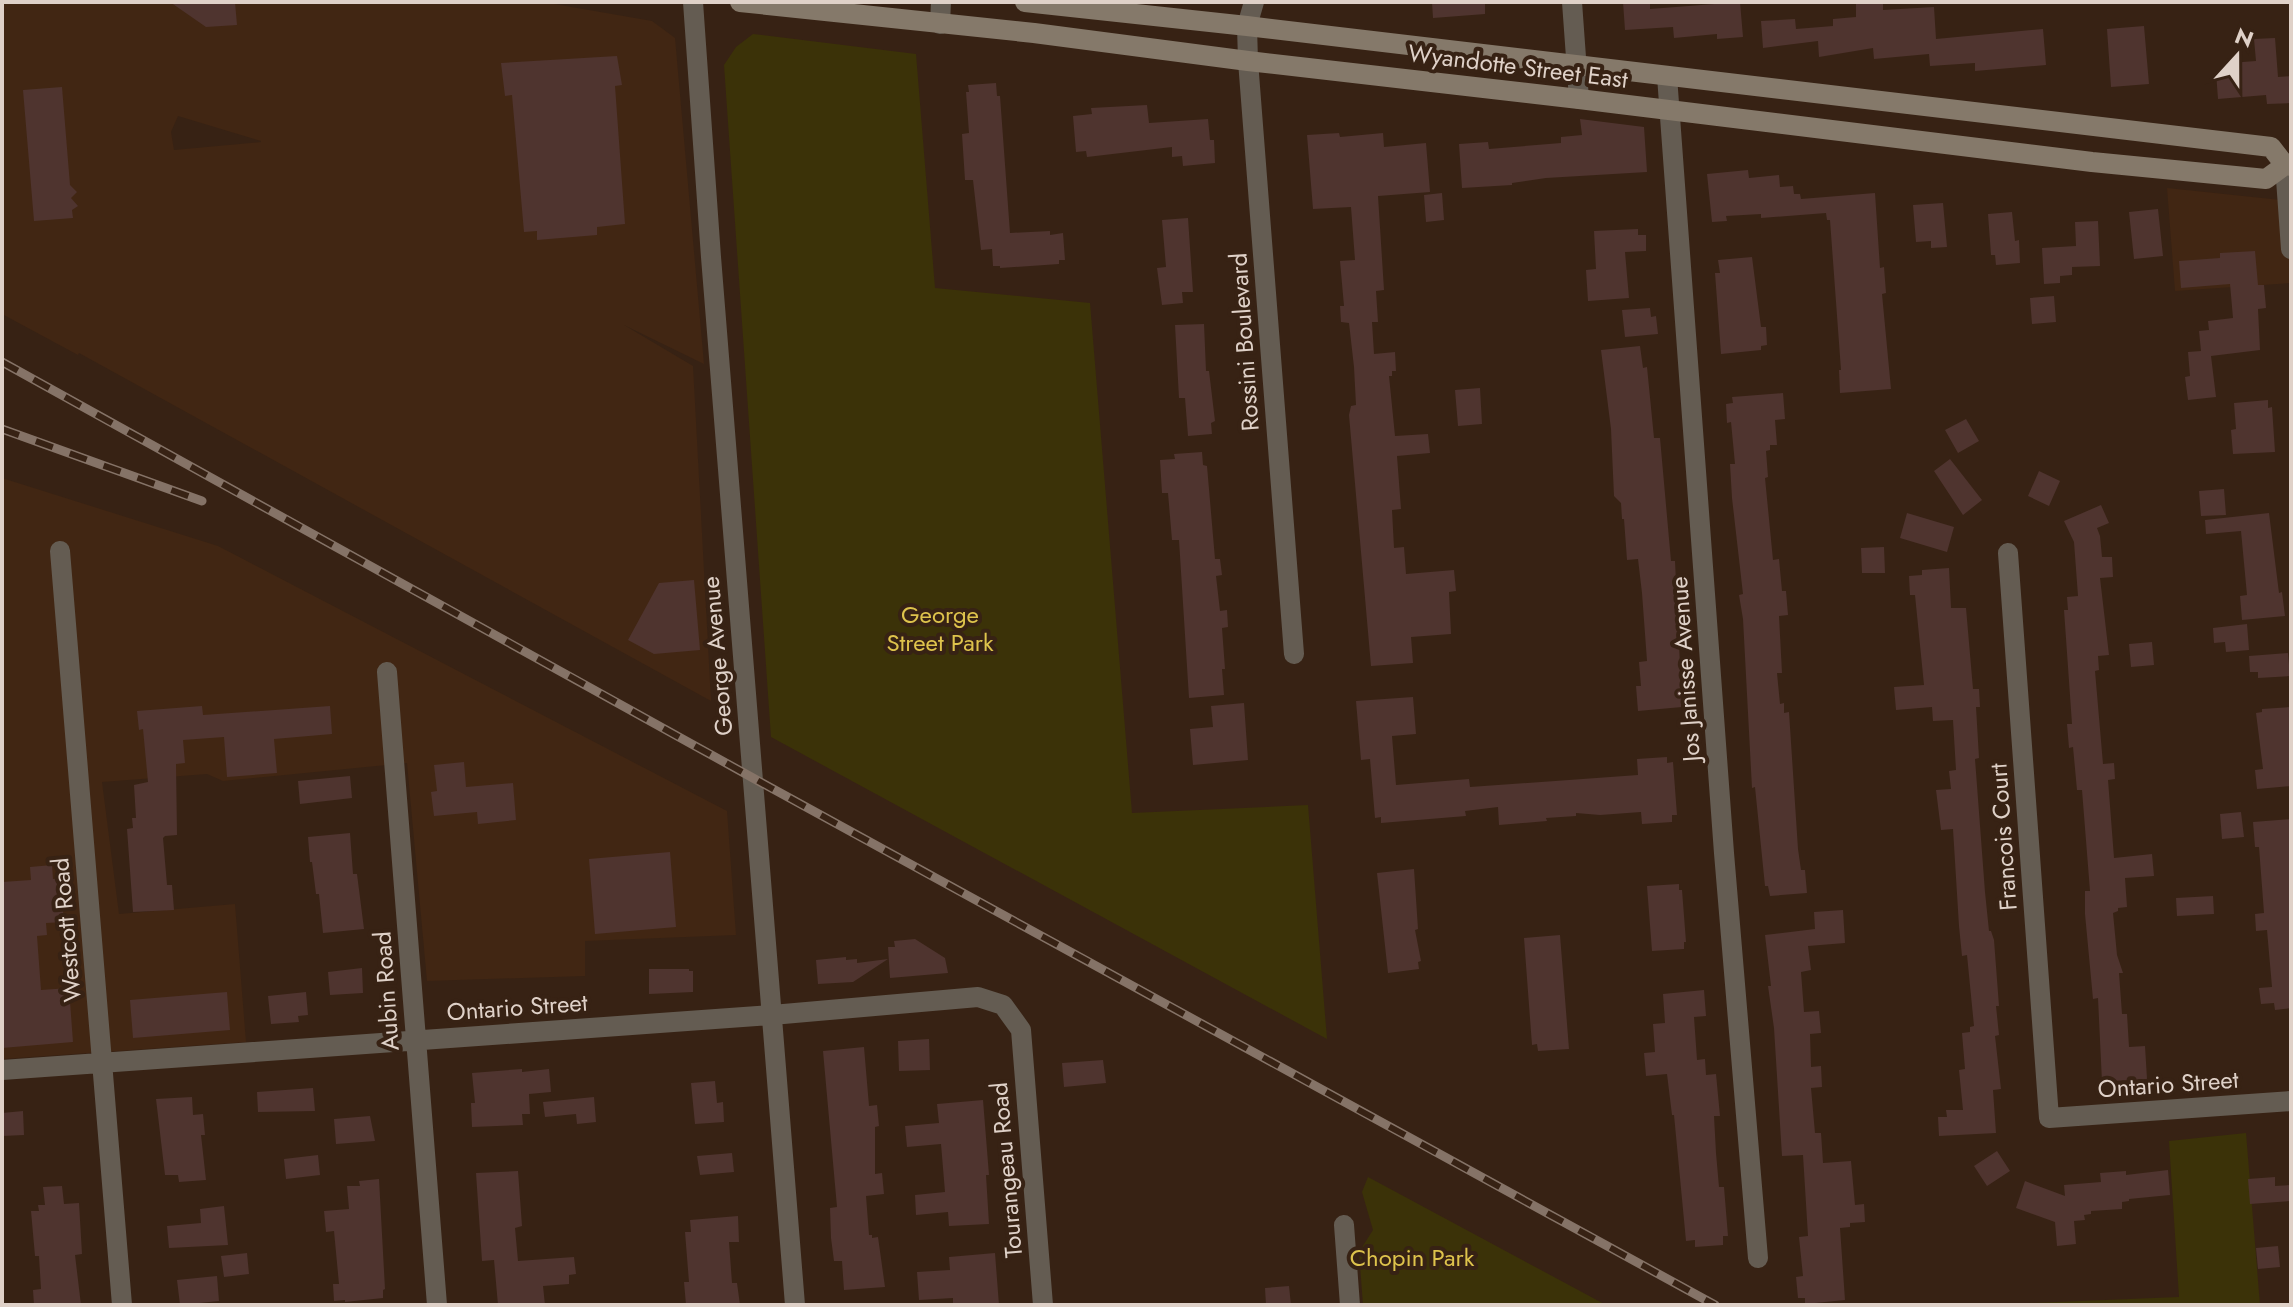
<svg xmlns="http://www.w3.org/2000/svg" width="2293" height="1307" viewBox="0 0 2293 1307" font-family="Jost,sans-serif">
<rect width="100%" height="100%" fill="#372214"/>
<path fill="#412613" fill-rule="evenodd" d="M2,2H543L652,21L675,38L704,364L624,325L693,366L711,701L79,353L78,355L2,314ZM178,116L261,141V142L174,150L171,132Z
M2167,188L2291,201V283L2175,291Z
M2,478L218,546L727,811L736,935L585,941V976L427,981L407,763L223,781L207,774L102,782L119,914L235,904L246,1042L2,1059Z"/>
<path fill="#3b3208" d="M753,34L916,54L935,288L1090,303L1132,813L1308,805L1327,1039L771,737L724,65L736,47Z
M2246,1133L2260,1305H1981L2179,1297L2169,1141Z
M1368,1177L1606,1305H1363L1359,1252L1373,1230L1362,1192Z"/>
<path fill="#4f342f" d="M170,2H235L237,25L206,27Z
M1432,2H1485V14L1433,18Z
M1623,2H1650V9L1740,2L1743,37L1717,39V34L1674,38L1673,27L1625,30Z
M1856,2H1883V10L1934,7L1936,39L2043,29L2046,65L1975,71V63L1930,66L1929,54L1874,59L1873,48L1819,57L1818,41L1763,48L1761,21L1795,19L1796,29L1833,26V19L1856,17Z
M2144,26L2149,84L2111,87L2107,29Z
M2275,38L2278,77L2291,76V103L2267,104L2266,95L2218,99L2216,72L2229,71V63L2256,61L2254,39Z
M617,56L622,85L615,86L625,224L597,227V235L537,240V231L524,232L512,95L505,96L501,63Z
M996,83L997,96H1000L1010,233L1050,231V235L1063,233L1065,260H1059V264L1000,268V266H993L992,249L981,250L973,180H965L962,134L969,133L966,92H969L968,85Z
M62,87L70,185L77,192L71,198L78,206L72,210L73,218L34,221L23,90Z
M1147,105L1149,123L1208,119L1210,140H1214L1215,163L1183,166L1182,156L1172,157V147L1087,157L1086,151L1076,152L1073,116L1092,114L1091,108Z
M1580,119L1644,127L1647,172L1546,178L1512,183V185L1462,188L1459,144L1488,142L1489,149L1561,143V137L1582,135Z
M1339,133L1340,137L1383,133L1384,147L1426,143L1430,192L1378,196L1384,290L1376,291L1378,322H1372L1374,354L1395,352L1396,371H1392V376H1389L1395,436L1428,434L1430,453L1397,456L1401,509L1392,510L1394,548L1404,547L1406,574L1454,570L1456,591L1449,592L1451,634L1411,637L1413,663L1371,666L1349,415L1351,406L1356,405L1354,367L1349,323L1341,322L1340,306H1344L1340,261L1355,260L1351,207L1313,209L1307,135Z
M1748,170L1749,178L1779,175L1780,187L1793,186L1794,194H1800L1801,199L1875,193L1880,268L1884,267L1886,293L1882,294L1891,389L1840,393L1839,370H1841L1830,220H1827L1826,213L1761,218V214L1726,216L1727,221L1712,222L1707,174Z
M1442,193L1444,220L1426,222L1424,195Z
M1943,203L1947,247L1931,248V241L1916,242L1913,205Z
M2158,209L2163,256L2134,259L2129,212Z
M2012,212L2015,241L2019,240L2020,263L1996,265L1995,255H1991L1988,214Z
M1188,218L1193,292H1182L1183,303L1162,305L1157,268L1166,267L1162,220Z
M2098,221L2100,266L2072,267V275L2060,276V283L2044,284L2042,248L2076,246L2075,222Z
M1638,229V235H1646V251L1625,252L1629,298L1588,301L1586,270L1596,269L1594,231Z
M2255,251L2258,285H2264L2266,308L2258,309L2260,350L2211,356L2216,397L2188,400L2185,377L2190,376L2188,352L2201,351L2199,331L2209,330L2208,321L2233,318L2230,284L2181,288L2179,261L2220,258V253Z
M1752,257L1761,327H1766L1767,345L1761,346V350L1721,354L1715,273H1720L1718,260Z
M2054,296L2056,322L2032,324L2030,298Z
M1650,308L1651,317L1656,316L1658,334L1625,337L1622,310Z
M1204,324L1206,371H1209L1215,421L1211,423L1212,434L1188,436L1185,398H1179L1175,325Z
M1640,346L1643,368L1647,367L1654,438H1660L1671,561H1675L1682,707L1638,711L1636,686H1641L1639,662L1647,661L1642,593L1638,559L1627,560L1624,519H1622L1621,503L1614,496L1611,429L1601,350Z
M1480,388L1482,424L1458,426L1455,390Z
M1783,393L1785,419L1775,420L1777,445H1770V450L1766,451L1768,477L1765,478L1773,560L1779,559L1782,591H1786L1788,615L1779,616L1782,673H1777L1780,704L1784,703V713L1789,712L1798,849L1801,870H1805L1807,893L1770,896L1768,886H1765L1755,787L1752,788L1743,619L1739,595L1743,594L1732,498L1730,464H1735L1731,422L1727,423L1726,404L1733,403L1732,397Z
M2268,400V408L2272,407L2275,452L2233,454L2231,430L2236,429L2234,403Z
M1966,419L1979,441L1958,453L1945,430Z
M1202,452L1203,465L1207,466L1215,559H1220L1222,575L1216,576L1220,611L1227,610L1228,627L1222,628L1225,669H1222L1224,695L1189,698L1179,540H1172L1168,493H1162L1160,460L1175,459L1174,454Z
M1950,459L1982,500L1963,515L1934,471Z
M2039,471L2060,481L2049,506L2028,496Z
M2224,489L2226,515L2201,516L2199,491Z
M2101,505L2109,523L2097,528L2100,536L2102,557H2112L2113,577L2100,578L2109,655L2098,656L2099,670L2095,671L2103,764L2114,763L2115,779L2108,780L2114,858L2152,854L2154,876L2125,878L2127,907L2118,908V911L2113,913L2117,955L2123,973H2119L2122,1014H2127L2129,1047L2145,1046L2147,1079L2102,1082L2098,998L2093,999L2085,914V891H2090L2082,790H2077L2073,747L2069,748L2067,724H2072L2064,610H2068L2067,597L2078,596L2074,542L2064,521Z
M1907,513L1954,527L1947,552L1900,538Z
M2269,513L2279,593L2282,592L2285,616L2242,620L2240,596L2247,595L2241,531L2206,534L2205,520Z
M1884,547L1885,573H1862L1861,548Z
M1949,568L1951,608H1966L1973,689H1979L1980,707H1976L1979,758L1975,759L1985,892L1989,931H1991L1994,940L1999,1006H1996L1999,1035L1995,1036L2001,1089L1993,1090L1996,1133L1939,1136L1938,1117H1947L1946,1110H1963L1959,1070L1965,1069L1962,1033L1970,1032V1027L1974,1026L1967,955L1962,956L1959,926L1953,829L1941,830L1936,790L1951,789L1949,771L1956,770L1953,720L1933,721L1932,707L1896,710L1894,687L1924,685L1915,595H1910L1909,576L1922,575V570Z
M694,580L700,650L654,654L628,640L659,583Z
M2247,624L2249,650L2226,652L2225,642L2214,643L2213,628Z
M2152,642L2154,665L2131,667L2129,644Z
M2288,653L2290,676L2258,678V672H2250L2249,656Z
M1413,697L1416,734L1392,736L1396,785L1469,779L1470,787L1638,775L1637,759L1667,757V763L1673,762L1677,815H1672V822L1642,824L1641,812L1600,815L1576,813V816L1546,818L1547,821L1499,825L1498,807L1465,811L1466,816L1381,823V817L1375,818L1370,759L1361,760L1356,701Z
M1244,703L1248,760L1193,765L1190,729L1213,727L1211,706Z
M202,706L203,715L330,706L332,734L274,739L277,773L227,777L224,737L183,740L185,763L176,764L177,835L165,836L163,838L167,885H172L174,910L133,912L127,829L133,828L132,818H136L134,785L148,782L143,729L139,730L137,711Z
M2291,707V786L2257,789L2255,770L2263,769L2256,713L2262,712V709Z
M464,762L466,787L513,783L516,820L478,824L477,812L434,816L431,792L437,791L434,765Z
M350,776L352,798L300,804L298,781Z
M2241,812L2244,837L2222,839L2220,814Z
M2291,819V1008L2275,1010L2274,1003L2261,1004L2259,988L2272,987L2267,930L2256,931L2255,914L2264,913L2259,847H2255L2253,822Z
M350,833L353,874H357L364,929L323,933L319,894H316L312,862H310L308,837Z
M670,852L676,927L595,934L589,859Z
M52,865L53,879L60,878L64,922L46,923L47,935L37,936L41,990L69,988L73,1042L2,1048V882L31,880L30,867Z
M1414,869L1418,929L1415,930L1421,961L1418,962L1419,969L1388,973L1377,873Z
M1679,884V890H1682L1686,942H1684V949L1652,951L1647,886Z
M2213,896L2214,914L2177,916L2176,898Z
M1843,910L1845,943L1808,946L1811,970L1801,972L1804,1012L1819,1011L1821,1033L1810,1034L1811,1067L1821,1066L1822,1087L1811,1088L1815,1133H1821L1823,1163L1851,1161L1855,1205L1864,1204L1865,1222L1850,1223V1227L1840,1228L1845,1300L1805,1304V1298H1798L1796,1277L1803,1276L1799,1237L1808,1236L1803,1155L1782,1156L1774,1028L1768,986H1771L1765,935L1815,929L1814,912Z
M1560,935L1569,1049L1538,1051L1537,1044L1532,1045L1524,938Z
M915,939L945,958L948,973L890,978L888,947H895L894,941Z
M846,957V960L857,959V963L888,959L853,982L818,984L816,960Z
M362,968L363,993L330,995L328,972Z
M649,969H689V971H693V992L649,994Z
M1704,990L1706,1016L1694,1017L1697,1060L1705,1059L1706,1075L1716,1074L1720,1116H1714L1716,1153L1719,1187H1724L1728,1236H1723V1245L1695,1247V1240L1686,1241L1674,1115H1672L1667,1074L1646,1076L1644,1053L1655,1052L1653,1024L1665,1023L1663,994Z
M227,992L230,1030L133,1038L130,1000Z
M306,992L308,1015L298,1016L299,1022L271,1024L268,996Z
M929,1039L930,1070L899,1071L898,1041Z
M864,1047L869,1106L877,1105L879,1126L875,1127V1174L882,1173L884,1194L866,1196L869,1235H872V1238L878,1237L885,1287L844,1290L842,1261H834L831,1238L830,1208L837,1207L823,1051Z
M1103,1060L1106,1083L1064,1087L1062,1063Z
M522,1069V1072L549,1069L551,1092L529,1094L530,1114H522L523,1125L472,1127L471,1103H475L472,1073Z
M715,1081L717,1103L723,1102L724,1122L695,1124L691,1083Z
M313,1088L315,1111L258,1112L257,1092Z
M192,1097L193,1115L203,1114L205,1135H201L206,1180L179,1182L178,1175H165L156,1099Z
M594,1097L596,1122L577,1124L576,1114L545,1117L543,1102Z
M983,1100L989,1175H986L989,1224L949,1226L948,1212L916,1215L915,1195L945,1192L941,1144L907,1147L905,1126L939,1123L937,1104Z
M23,1111L24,1135L2,1136V1113Z
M370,1116L375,1141L336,1144L334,1119Z
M1997,1151L2010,1171L1987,1186L1974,1166Z
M732,1153L734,1172L700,1175L697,1156Z
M318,1155L320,1175L286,1179L284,1159Z
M2168,1170L2170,1195L2129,1199V1201L2122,1202V1209L2091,1211V1214L2084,1215L2085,1220L2074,1221L2076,1244L2057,1246L2055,1222L2016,1208L2025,1181L2065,1196L2064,1185L2101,1182L2100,1173L2126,1171V1175Z
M518,1171L522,1226L515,1228L518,1261L574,1257L576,1274L569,1275V1284L543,1286L545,1305H498L494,1260L482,1261L476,1173Z
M2275,1177V1186L2291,1185V1201L2250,1204L2248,1179Z
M379,1179L385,1289L383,1290V1298L345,1302V1300L334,1301L333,1284H339L334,1231L326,1232L324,1211L349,1209L347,1186H360L359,1181Z
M62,1186L64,1204L79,1203L82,1254L75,1255L81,1305H34L33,1290L41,1289L39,1256H35L31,1211H39L38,1205H45L43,1187Z
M224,1206L228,1245L169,1248L167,1226L201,1223L200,1209Z
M738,1216L739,1242H729L732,1283H737L740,1305H686L684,1282H689L685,1232H691L690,1220Z
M2278,1246L2280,1267L2258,1269L2256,1248Z
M247,1253L249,1274L224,1277L221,1256Z
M995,1253L999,1305H953V1298L919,1300L917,1272L950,1270L949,1257Z
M217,1276L219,1301L180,1305L177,1280Z
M1289,1286L1291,1305H1266L1265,1288Z"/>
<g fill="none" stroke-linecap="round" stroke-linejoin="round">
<path stroke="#645c52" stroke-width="20" d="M693,2L711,257L795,1305
M1254,2L1247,26L1248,61L1294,654
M1572,2L1579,99
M940,24L941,2
M1667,76L1724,853L1758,1258
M2285,165L2291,249
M60,551L122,1305
M2008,553L2049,1118L2291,1101
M387,672L437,1305
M2,1070L772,1015L978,997L1003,1005L1021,1030L1043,1305
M1344,1225L1350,1305"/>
<path stroke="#85796a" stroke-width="20" d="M740,2L1034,33L1248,61L1579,99L2092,162L2266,179L2285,165L2291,166
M1025,2L1247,26L2271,147L2285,165"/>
<defs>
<path id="rail" d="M2,362L753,778L1715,1305
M2,429L202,501"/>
</defs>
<use href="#rail" stroke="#857367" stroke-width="9"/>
<use href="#rail" stroke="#372214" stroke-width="6" stroke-dasharray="18" stroke-linecap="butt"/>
</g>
<g text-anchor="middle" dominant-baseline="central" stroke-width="8" stroke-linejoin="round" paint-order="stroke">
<g font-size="24" fill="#dfd1c8" stroke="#372214">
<text transform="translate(1518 66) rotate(7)">Wyandotte Street East</text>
<text transform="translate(1244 342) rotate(-94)">Rossini Boulevard</text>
<text transform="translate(717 656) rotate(-95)">George Avenue</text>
<text transform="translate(1685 669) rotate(-94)">Jos Janisse Avenue</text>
<text transform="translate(2003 837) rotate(-94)">Francois Court</text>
<text transform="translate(66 930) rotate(-95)">Westcott Road</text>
<text transform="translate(386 991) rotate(-94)">Aubin Road</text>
<text transform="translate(517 1007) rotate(-4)">Ontario Street</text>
<text transform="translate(2168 1084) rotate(-4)">Ontario Street</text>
<text transform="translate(1006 1170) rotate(-95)">Tourangeau Road</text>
</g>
<g font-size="24" fill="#dec34c" stroke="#372214">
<text x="940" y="614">George<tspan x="940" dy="28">Street Park</tspan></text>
<text x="1412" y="1257">Chopin Park</text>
</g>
</g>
<rect width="2293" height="1307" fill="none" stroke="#dfd1c8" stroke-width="8"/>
<g transform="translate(2237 56) rotate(21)" stroke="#372214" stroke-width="6" paint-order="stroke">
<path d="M0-6L14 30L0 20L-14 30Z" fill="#dfd1c8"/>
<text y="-12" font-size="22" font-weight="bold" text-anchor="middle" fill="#dfd1c8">N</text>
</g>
</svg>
